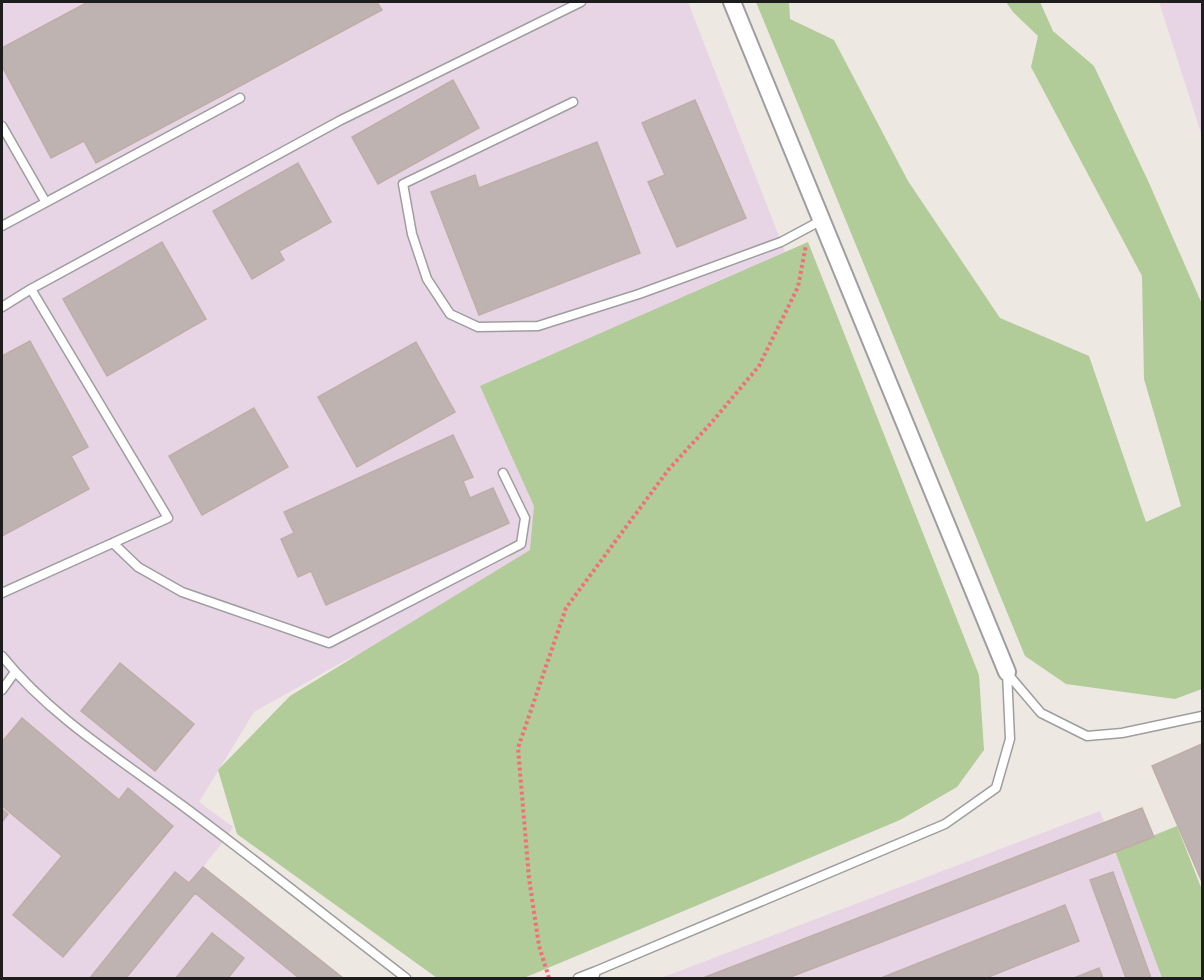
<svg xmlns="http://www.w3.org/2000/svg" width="1204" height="980" viewBox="0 0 1204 980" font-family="'Noto Sans',sans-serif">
<rect width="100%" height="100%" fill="#eee8e3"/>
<path fill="#e7d5e6" d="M2,2H688L794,275L560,565L346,660L254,712L199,802L233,827L226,838L203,867L343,978H2Z
M1159,2H1202V136Z
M1100,811L1162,978H661Z"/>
<path fill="#b1cb99" d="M756,2H789L790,19L834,40L908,181L1000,318L1089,356L1146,522L1181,506L1144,379L1142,276L1031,67L1038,36L1013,12L1006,2H1040L1053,31L1094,66L1149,183L1202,304V689L1175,699L1066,684L1025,656Z
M808,242L979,675L984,750L957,787L900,820L524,978H437L237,834L218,770L290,696L530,550L534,506L480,386Z
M1177,826L1202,890V978H1162L1115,851Z"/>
<path fill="#beb3b0" stroke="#bfada6" stroke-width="1.5" d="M88,2H377L382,10L96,163L84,141L51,158L2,66V48Z
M453,80L479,128L378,184L352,137Z
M695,100L746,218L677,247L648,182L665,175L642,123Z
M597,142L640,253L479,315L431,192L475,175L479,188Z
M298,163L331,222L279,251L284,260L252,279L213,211Z
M162,242L206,319L107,376L63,299Z
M30,341L88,447L71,456L89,489L2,536V356Z
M416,342L455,412L357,467L318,397Z
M254,408L288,467L202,515L169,456Z
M453,435L473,477L463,481L470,498L493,488L509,523L326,605L311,571L298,577L281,539L294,533L284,512Z
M120,663L194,724L155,771L81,711Z
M22,718L119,800L128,788L173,826L63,957L13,915L62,856L2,806V742Z
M1202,744V882L1152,766Z
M1142,808L1154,837L788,978H703Z
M2,809L8,814L2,822Z
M203,867L343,978H299L195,893L126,978H90L175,872L189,883Z
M1113,872L1151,978H1126L1090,880Z
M1065,905L1079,941L986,978H881Z
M212,933L244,958L228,978H176Z
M1099,968L1103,978H1074Z"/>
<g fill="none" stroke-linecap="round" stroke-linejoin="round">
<defs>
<path id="service" d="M573,102L403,184L412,234L427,279L450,314L478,327L538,326L639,294L781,242L822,220
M2,126L45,201
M2,226L240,98
M2,307L31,289
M113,543L138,567L182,592L329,643L521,544L525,518L503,473
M2,593L168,518L31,289L341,120L581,2
M2,656C51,717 120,759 183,806C258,862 332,921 406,978
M1007,673L1041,713L1087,736L1122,733L1202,716
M2,690L15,672
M578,978L596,971
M594,978L596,971L945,824L996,788L1010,739L1007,672"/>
<path id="minor" d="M732,2L1007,672"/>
</defs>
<use href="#service" stroke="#9e9e9e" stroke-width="11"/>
<use href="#minor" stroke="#9e9e9e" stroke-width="20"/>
<path stroke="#f46e77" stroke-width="4" stroke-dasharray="3 3" stroke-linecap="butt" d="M549,978L539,946L529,878L518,748L566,608L669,469L712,422L759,366L798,287L806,245"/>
<use href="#service" stroke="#fff" stroke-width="8"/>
<use href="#minor" stroke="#fff" stroke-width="16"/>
</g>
<rect width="1204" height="980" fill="none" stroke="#1d1d1d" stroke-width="6"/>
</svg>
